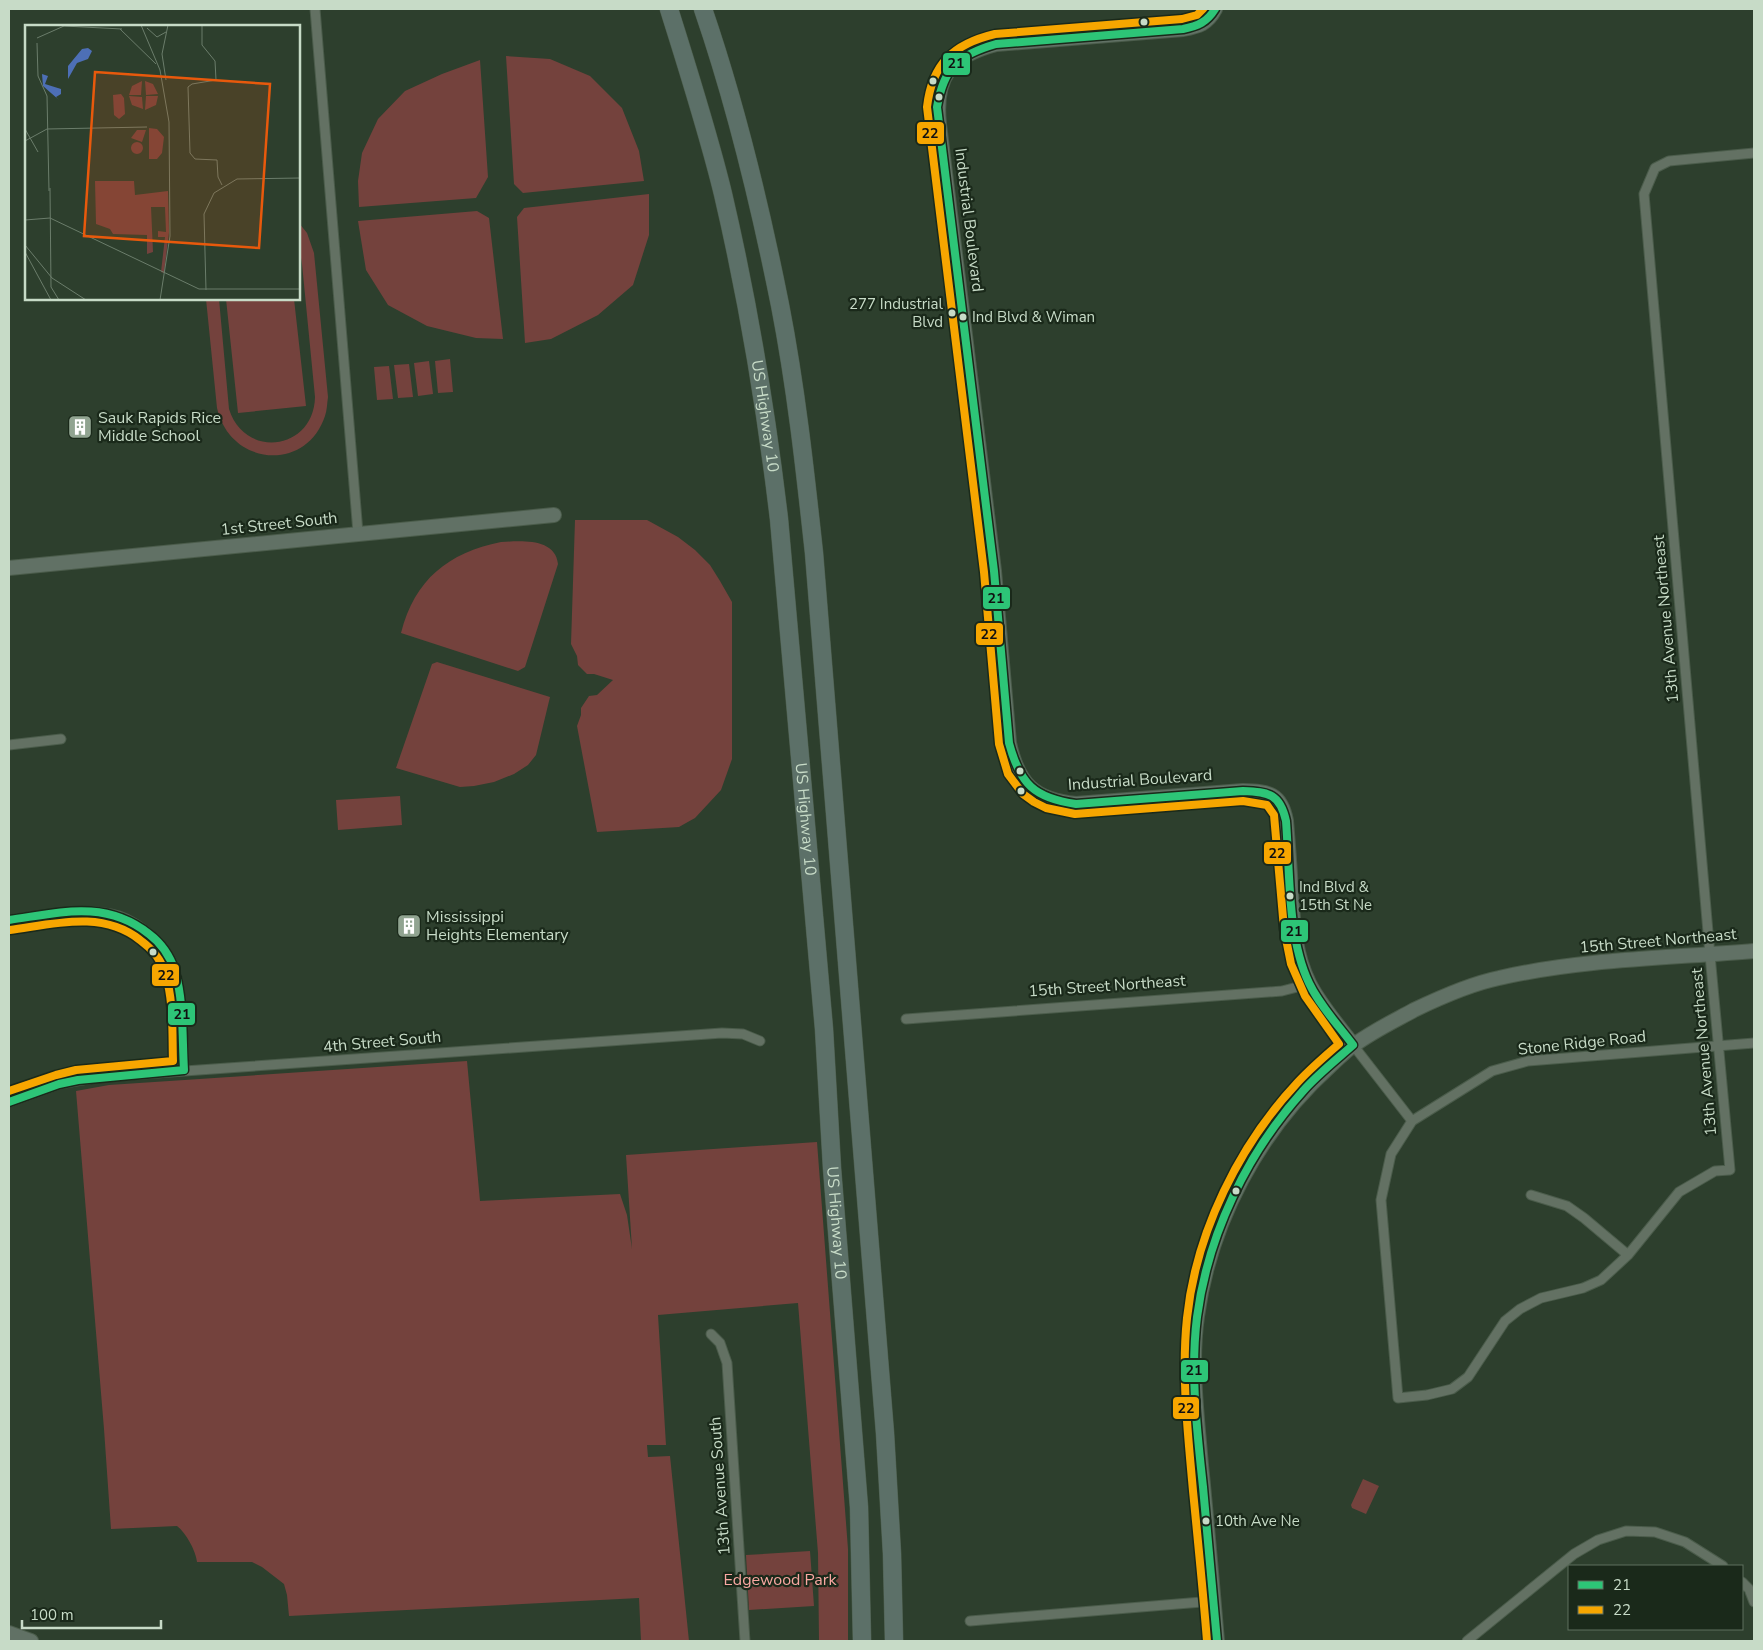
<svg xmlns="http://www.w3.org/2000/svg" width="1763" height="1650" viewBox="0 0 1763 1650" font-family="'Nunito Sans',sans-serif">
<rect width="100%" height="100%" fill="#2d3f2d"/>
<path fill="#74423d" d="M506,56L550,59L590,76L622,108L639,151L644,181L523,193L514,184Z
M480,60L488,177L476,198L359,207L358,181L362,153L378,119L405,91L442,74Z
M649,194V235L633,285L598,315L551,339L525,343L517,217L524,208Z
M477,211L489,218L503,339L476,338L427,326L388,305L366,270L358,221Z
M299,223L307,233L314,253L328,397C327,404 327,410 325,416C306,473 230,466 217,408L206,299H219L229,409C245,460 314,450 315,397L302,264L299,246Z
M226,299H294L306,406L238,413Z
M450,359L453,392L438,393L435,361Z
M429,361L433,394L418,396L414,363Z
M409,364L413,397L398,398L394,365Z
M389,366L393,399L377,400L374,367Z
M575,520H647L678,537L695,550L710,565L720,581L732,602V759L721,790L695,818L686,823L679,827L597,832L577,726L581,715V708L589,696L597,695L613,680L594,674H587L578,665L577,656L571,644Z
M501,542C522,541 555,538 558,564L525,667L518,671L401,633C415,579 448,553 501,542Z
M437,662L550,697L536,755L528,765L514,774L494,782L474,786L460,787L396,768L432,664Z
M400,796L402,825L338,830L336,800Z
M467,1061L480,1201L620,1194L627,1215L632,1249L626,1155L817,1142L848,1549V1641H819L818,1553L798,1303L658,1315L666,1445H647L648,1457L670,1456L689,1641H641L639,1598L289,1616L287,1595L284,1584L262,1567L252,1562H197C196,1551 186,1533 177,1526L111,1529L104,1429L76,1091L109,1085Z
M1363,1479L1379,1486L1366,1514L1352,1508L1351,1505Z
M810,1551L814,1606L749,1610L746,1555Z"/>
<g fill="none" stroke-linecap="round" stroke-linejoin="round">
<defs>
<path id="street" d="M315,9L358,533
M1754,153L1669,161L1655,168L1644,194L1710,955L1730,1170L1715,1171L1679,1192L1628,1255L1601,1280L1583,1288L1541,1298L1520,1309L1505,1321L1468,1377L1452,1389L1427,1395L1398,1398L1381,1200L1391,1154L1412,1121L1492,1071L1528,1061L1754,1043
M9,745L61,739
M9,920C43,916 86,906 119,916C131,920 140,927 149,934C161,943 170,956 175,971C183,1000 182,1040 184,1070
M906,1019L1282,991L1309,984
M1353,1045L1412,1121
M9,1102L59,1084L99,1077L722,1033L743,1034L760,1041
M1531,1195L1567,1206L1584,1218L1628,1255
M711,1334L720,1343L727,1363L745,1641
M1742,1582L1749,1589L1754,1602
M970,1621L1214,1601
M1467,1641L1574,1554L1598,1540L1626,1531L1655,1532L1685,1542L1723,1566"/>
<path id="secondary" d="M1215,9C1207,24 1199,26 1183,29L996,44C950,56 934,77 939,124L994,571L1009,743C1018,784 1034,800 1076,804L1243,791C1269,792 1281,793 1286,821C1288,845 1290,870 1291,894C1293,924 1295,955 1309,983C1320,1005 1338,1025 1353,1045
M9,568L554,515
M9,1633L31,1641
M1217,1641C1212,1583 1207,1524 1201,1465C1197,1416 1190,1365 1197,1316C1210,1221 1259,1130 1330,1066C1338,1059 1345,1051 1354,1045C1373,1031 1394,1021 1414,1010C1441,997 1470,984 1499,978C1581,959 1670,958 1754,951"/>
<g id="highway">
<path id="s1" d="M669,9C688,70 708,132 723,194C748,301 766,409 779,519L824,1029L832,1168L859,1507L862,1641"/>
<path d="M703,9C736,105 760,205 780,305C796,387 805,470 814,553L885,1433L892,1554L894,1641"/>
</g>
</defs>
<use href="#street" stroke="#4b5c4b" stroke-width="11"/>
<use href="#secondary" stroke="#4b5c4b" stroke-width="16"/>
<use href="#highway" stroke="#4b5c4b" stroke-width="19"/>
<use href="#street" stroke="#637163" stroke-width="9"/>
<use href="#secondary" stroke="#617165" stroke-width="14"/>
<use href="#highway" stroke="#5c7068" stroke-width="18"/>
<defs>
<path id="bus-1" d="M1215,9C1207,22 1198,26 1183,29L996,44C958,55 944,67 937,107L994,571L1009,743C1020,784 1034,798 1076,804L1243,791C1269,792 1280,794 1286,821C1290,871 1287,937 1309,983C1320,1006 1338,1025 1353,1045C1336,1060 1318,1074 1303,1091C1247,1153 1208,1234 1197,1317C1190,1373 1197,1431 1203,1487C1208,1538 1212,1590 1217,1641
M9,920C59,913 105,899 149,934C161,943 170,956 175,971C184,1002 182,1038 184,1070L78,1080L59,1084L9,1102"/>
<path id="bus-2" d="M1203,9L1197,15L1182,19L995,34C953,44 932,64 927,107L984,572L999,744L1008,774L1023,794L1034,802L1046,808L1075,814L1243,801L1267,805L1274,815L1284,929L1291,964L1305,996L1339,1044C1325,1056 1311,1068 1298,1082C1239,1145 1196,1232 1187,1318C1181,1375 1188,1434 1193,1491C1198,1541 1203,1591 1207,1641
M9,1091L56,1075L76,1070L173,1061C172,1032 174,1001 165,973C161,959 151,948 140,940C102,910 54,924 10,930"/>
</defs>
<use href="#bus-1" stroke="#1a291a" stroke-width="11"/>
<use href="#bus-2" stroke="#1a291a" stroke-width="11"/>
<use href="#bus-1" stroke="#2dc577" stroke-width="8"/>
<use href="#bus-2" stroke="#f7a600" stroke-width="8"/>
</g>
<defs>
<symbol id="building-square" viewBox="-11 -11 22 22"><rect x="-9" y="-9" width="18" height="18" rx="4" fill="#91a491" stroke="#1a291a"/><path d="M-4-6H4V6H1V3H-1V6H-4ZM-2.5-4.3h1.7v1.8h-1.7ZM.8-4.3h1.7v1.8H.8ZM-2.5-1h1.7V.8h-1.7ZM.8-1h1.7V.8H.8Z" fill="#fff"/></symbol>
</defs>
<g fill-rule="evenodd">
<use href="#building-square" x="66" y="413" width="28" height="28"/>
<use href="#building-square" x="395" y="912" width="28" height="28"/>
</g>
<g fill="#c7dbc7" stroke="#1a291a" stroke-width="2">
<circle cx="1144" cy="22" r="4.5"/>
<circle cx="933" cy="81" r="4.5"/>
<circle cx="939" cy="97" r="4.5"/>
<circle cx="952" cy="313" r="4.5"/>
<circle cx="963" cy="317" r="4.5"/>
<circle cx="1020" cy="771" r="4.5"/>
<circle cx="1021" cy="791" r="4.5"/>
<circle cx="1290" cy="896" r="4.5"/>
<circle cx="153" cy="952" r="4.5"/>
<circle cx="1236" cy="1191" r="4.5"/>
<circle cx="1206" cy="1521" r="4.5"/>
</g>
<g text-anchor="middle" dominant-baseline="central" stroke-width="4.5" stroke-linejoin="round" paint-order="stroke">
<g font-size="15" fill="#c7dbc7" stroke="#1a291a" text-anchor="start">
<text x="943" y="304" text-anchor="end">277 Industrial<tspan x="943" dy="18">Blvd</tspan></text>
<text x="972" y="317">Ind Blvd &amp; Wiman</text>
<text x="1299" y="887">Ind Blvd &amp;<tspan x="1299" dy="18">15th St Ne</tspan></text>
<text x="1215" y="1521">10th Ave Ne</text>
</g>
<g font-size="16" fill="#c7dbc7" stroke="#1a291a">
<text transform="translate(969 220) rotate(83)">Industrial Boulevard</text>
<text stroke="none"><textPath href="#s1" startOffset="419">US Highway 10</textPath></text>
<text transform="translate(279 524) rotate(-6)">1st Street South</text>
<text transform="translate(1666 619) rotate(-95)">13th Avenue Northeast</text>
<text transform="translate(1140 780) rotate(-4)">Industrial Boulevard</text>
<text stroke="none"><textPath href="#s1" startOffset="824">US Highway 10</textPath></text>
<text transform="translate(1658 941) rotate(-5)">15th Street Northeast</text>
<text transform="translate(1107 986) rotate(-4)">15th Street Northeast</text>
<text transform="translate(382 1042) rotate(-5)">4th Street South</text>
<text transform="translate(1582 1043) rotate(-6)">Stone Ridge Road</text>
<text transform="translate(1704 1052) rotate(-95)">13th Avenue Northeast</text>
<text stroke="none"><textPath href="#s1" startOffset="1229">US Highway 10</textPath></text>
<text transform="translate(720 1486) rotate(-94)">13th Avenue South</text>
</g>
<g font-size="16" fill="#c7dbc7" stroke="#1a291a" text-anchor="start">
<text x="98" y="418">Sauk Rapids Rice<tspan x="98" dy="18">Middle School</tspan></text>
<text x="426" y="917">Mississippi<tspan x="426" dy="18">Heights Elementary</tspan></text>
</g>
<g font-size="16" fill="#f9a8a2" stroke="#1a291a">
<text x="780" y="1580">Edgewood Park</text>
</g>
</g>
<g transform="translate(25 25)">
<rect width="275" height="275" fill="#2d3f2d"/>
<path d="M117,56L116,70H104L107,61ZM120,56L128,59L133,69L121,70ZM96,69L99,73L100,89L94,94L89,90L88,70ZM104,71L117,72L118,84L107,80ZM121,71H133L131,80L120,85ZM124,103L132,104L139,112L137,128L132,134H124ZM112,105H121L117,117L106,113ZM106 123a6 6 0 1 1 12 0a6 6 0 1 1-12 0ZM70,156H109L110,170L143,166L144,207L139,248L136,247L140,212H133V206L141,207L140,182H126L128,227L122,229V210L88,209L85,204L71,199Z" fill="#74423d"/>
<path d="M63,23L67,26L63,34L52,38L43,54V41L57,24ZM17,49L23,51L20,59L36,64V69L31,72L34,75L18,61Z" fill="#4d6fb6"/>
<path fill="none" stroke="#6b7d6b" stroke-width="1" d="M116,0L135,45L144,97L145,211L135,275M177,0V20L190,36L191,55L167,59L163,62L165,128L170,134L192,135L193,152L197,160M122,3L132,12L141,7M95,4L131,39M12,13L39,1L97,4M12,18L13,51L22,71L24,166M141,55L137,29L143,0M0,104L13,127M0,116L22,104L122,102M25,163L26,262L34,275M0,195L25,193L174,264H275M0,220L27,253L61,275M0,227L26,275M181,265L179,189L189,168L212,154L275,153"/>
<path fill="#e8590c" fill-opacity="0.15" stroke="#e8590c" stroke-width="2.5" d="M70,47L245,59L234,223L59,211Z"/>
<rect width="275" height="275" fill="none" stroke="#c7dbc7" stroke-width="2.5"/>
</g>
<g stroke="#1a291a" stroke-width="2">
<rect x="942" y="52" width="29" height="24" rx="5" fill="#2dc577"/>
<rect x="916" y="121" width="29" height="24" rx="5" fill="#f7a600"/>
<rect x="982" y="586" width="29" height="24" rx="5" fill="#2dc577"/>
<rect x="975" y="622" width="29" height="24" rx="5" fill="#f7a600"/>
<rect x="1263" y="841" width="29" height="24" rx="5" fill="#f7a600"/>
<rect x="1280" y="919" width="29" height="24" rx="5" fill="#2dc577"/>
<rect x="151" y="963" width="29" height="24" rx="5" fill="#f7a600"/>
<rect x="167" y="1002" width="29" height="24" rx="5" fill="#2dc577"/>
<rect x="1180" y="1359" width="29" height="24" rx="5" fill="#2dc577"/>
<rect x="1172" y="1396" width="28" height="24" rx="5" fill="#f7a600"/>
</g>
<g font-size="14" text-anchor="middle" font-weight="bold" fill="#111">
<text x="956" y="68">21</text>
<text x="930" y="138">22</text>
<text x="996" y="603">21</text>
<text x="989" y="639">22</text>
<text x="1277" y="858">22</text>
<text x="1294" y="936">21</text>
<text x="166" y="980">22</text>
<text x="182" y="1019">21</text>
<text x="1194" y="1375">21</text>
<text x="1186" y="1413">22</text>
</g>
<rect width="1763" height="1650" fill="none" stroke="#c7dbc7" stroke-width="20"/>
<rect x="1568" y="1565" width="175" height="65" fill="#1a291a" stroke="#5f705f"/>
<rect x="1578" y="1581" width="25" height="8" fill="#2dc577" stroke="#5f705f"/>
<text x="1613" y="1590" font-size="15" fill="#c7dbc7">21</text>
<rect x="1578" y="1606" width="25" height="8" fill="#f7a600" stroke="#5f705f"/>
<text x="1613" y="1615" font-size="15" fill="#c7dbc7">22</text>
<path d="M22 1620v8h139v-8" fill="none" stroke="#c7dbc7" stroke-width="2.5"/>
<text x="30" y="1620" font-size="15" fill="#c7dbc7" stroke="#1a291a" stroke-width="4" paint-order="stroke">100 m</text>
</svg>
